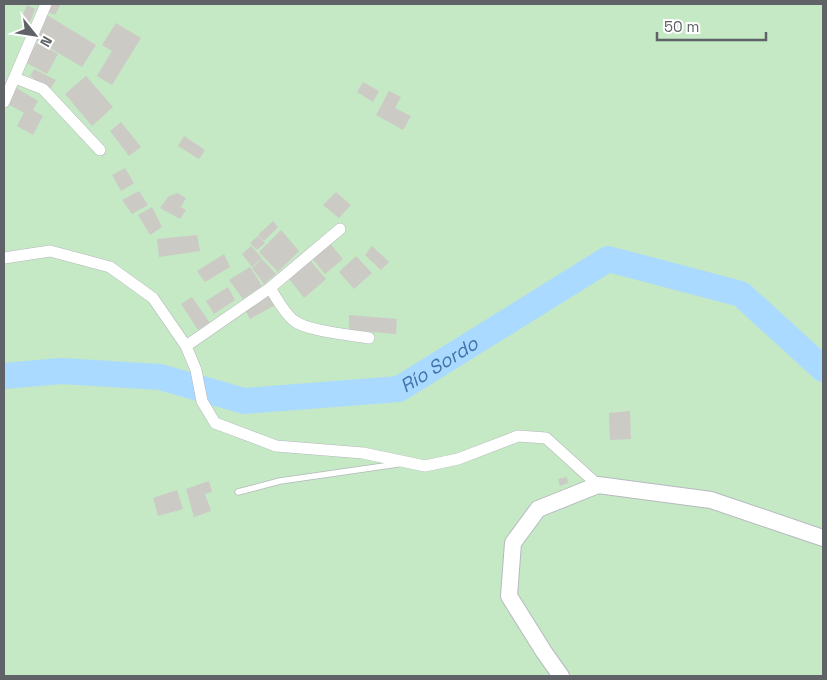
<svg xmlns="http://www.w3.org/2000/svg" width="827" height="680" viewBox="0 0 827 680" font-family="'Space Grotesk',sans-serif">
<rect width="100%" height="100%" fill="#f1efe8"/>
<path fill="#c5e8c5" d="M4,4H823V676H4Z"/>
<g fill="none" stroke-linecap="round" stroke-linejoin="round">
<path stroke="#aadaff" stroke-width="26" id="s1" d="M4,376L61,371L160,377L244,401L399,389L608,259L741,294L823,369"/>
</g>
<path fill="#cccac5" d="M49,4H61L55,15L45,11Z
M27,5L35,9L30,22L21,19Z
M47,15L96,45L82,67L33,38Z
M116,23L141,38L112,85L97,76L112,51L102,45Z
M37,42L58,54L47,74L25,62Z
M34,69L56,80L51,88L42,83L33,81L34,78L30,76Z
M86,76L113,107L92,126L65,94Z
M363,82L379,91L373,102L357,92Z
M15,87L38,101L33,110L43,116L33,135L17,126L24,113L6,103Z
M389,91L401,97L395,108L411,116L403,130L376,115Z
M121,122L141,147L129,156L110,131Z
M184,136L205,150L199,159L178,146Z
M125,168L134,183L121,191L112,175Z
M139,191L148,205L132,214L122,200Z
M336,192L351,205L339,218L323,205Z
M177,193L186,198L181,207L186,210L180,219L160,208L168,197Z
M152,207L162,227L150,235L138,215Z
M273,221L278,227L264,241L258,235Z
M281,230L299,251L278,272L259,252Z
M197,235L200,251L159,257L157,239Z
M258,236L265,243L257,250L250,243Z
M328,241L343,259L325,274L310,256Z
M251,246L262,258L252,267L242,254Z
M372,246L389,262L381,270L365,255Z
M224,254L230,267L205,282L197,271Z
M356,256L372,273L354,289L339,272Z
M308,258L326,279L304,298L287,276Z
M262,259L276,274L264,284L252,268Z
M250,267L262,286L243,299L229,280Z
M228,287L235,300L214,314L206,301Z
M268,292L275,305L250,319L244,308Z
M192,297L210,323L198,330L181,304Z
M349,315L397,319L396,334L349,330Z
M630,411L631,439L610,440L609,413Z
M567,477L568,483L560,486L558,479Z
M209,481L212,492L205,494L211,511L194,517L186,489Z
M177,490L183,509L158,516L153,498Z"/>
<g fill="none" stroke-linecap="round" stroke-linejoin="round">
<defs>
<path id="lane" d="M238,492L280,481L398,464"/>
<path id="street" d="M15,78L43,89L100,150
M4,102L46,4
M4,258L50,251L110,267L153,298L186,346L196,370L202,401L215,423L276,446L363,453L425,466L458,459L518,436L546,438L598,485
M270,288C277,299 283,311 293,320C306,331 350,335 369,338
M186,346L270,288L340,229"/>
<path id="secondary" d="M561,676L544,652L509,596L513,543L538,509L598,485L711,500L823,538"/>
</defs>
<use href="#lane" stroke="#b5b8bc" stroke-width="7"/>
<use href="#street" stroke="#b5b8bc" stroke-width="12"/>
<use href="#secondary" stroke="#b6babf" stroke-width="18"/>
<use href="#lane" stroke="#fff" stroke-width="5.5"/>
<use href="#street" stroke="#fff" stroke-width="11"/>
<use href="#secondary" stroke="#fff" stroke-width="16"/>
</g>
<g text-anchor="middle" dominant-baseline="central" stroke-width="5" stroke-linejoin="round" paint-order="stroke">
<g font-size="19" font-style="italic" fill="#4174aa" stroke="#fff">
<text stroke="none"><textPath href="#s1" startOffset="446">Río Sordo</textPath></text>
</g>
</g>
<rect width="827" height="680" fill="none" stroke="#5f6368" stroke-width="10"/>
<g transform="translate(35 35) rotate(120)" stroke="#ffffff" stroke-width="4" paint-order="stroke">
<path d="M0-4L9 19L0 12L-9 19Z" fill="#5f6368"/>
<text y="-8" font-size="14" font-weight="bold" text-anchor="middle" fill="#5f6368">N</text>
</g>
<path d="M657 32v8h109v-8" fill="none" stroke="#5f6368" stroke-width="2.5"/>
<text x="664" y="32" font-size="15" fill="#5f6368" stroke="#ffffff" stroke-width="4" paint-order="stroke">50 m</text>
</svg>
